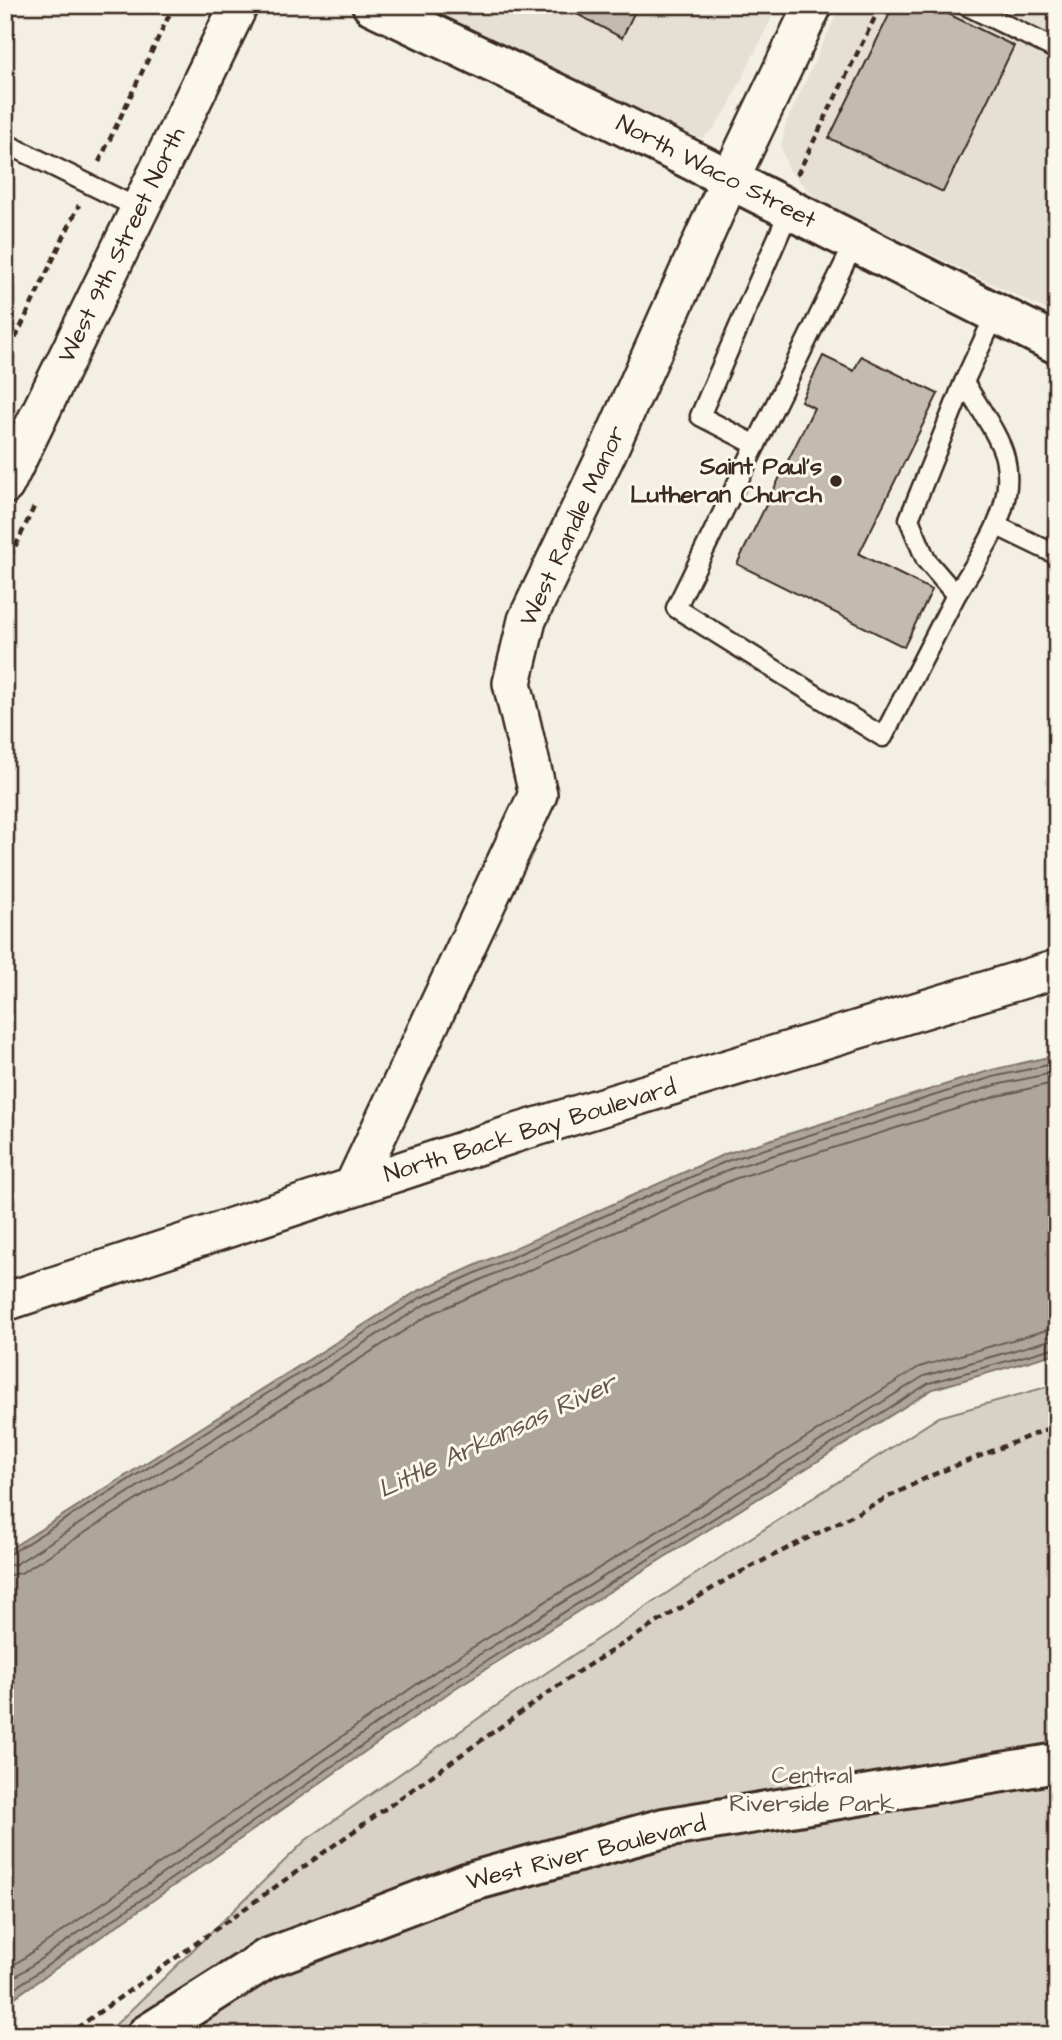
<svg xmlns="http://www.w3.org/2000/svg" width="1062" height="2040" viewBox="0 0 1062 2040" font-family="'Architects Daughter',sans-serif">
<rect width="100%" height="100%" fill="#f3efe4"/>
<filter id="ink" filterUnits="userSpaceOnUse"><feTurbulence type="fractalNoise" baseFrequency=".0143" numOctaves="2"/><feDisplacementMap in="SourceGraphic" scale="14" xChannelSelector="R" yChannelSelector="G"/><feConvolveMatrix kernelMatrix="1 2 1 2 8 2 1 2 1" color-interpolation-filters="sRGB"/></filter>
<g filter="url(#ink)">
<path fill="#e5dfd4" d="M419,5H778L726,111L713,129L703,138L686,134Z
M841,5H1057V18L1048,36L1057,41V315L817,199L788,169L781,147L786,123Z"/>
<path fill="#d8d1c6" stroke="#8a7e72" stroke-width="2" d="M1057,1384V2035H105L306,1840L496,1706L735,1548L939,1417Z"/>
<path fill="#afa69a" stroke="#817468" stroke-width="2" d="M1057,1055V1353L933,1389L457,1687L5,2004V1552L416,1292L725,1154L992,1070Z"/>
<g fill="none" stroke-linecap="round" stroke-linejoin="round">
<path stroke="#695c50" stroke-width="2" d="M5,1557L420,1298L727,1161L993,1077L1057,1063
M5,1566L16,1564L424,1305L730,1169L996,1085L1057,1072
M5,1576L21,1573L429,1315L734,1179L998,1096L1057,1082
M5,1971L443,1666L919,1367L1057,1327
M5,1984L448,1674L924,1376L1057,1338
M5,1995L453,1682L929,1383L1057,1347"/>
</g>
<path fill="#c3bbb0" stroke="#3b2a1e" stroke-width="2" d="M560,5H638L622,38Z
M894,5H930L1014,46L943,192L829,138Z
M823,356L854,371L861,356L938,394L859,554L932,590L904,647L737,564L814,408L801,401Z"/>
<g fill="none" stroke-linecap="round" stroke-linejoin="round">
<defs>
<path id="lane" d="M965,5L1057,50
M5,143L140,209
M855,242L676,608L883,737L956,595
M964,382C976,403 1000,436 1005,458C1017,509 981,553 956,595L926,560L909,519L964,382L996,313
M756,445L700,416L790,209
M997,526L1057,555"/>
<path id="street" d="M5,485L239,5
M353,1187L538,794L512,683L527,620L608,451L730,179L813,5
M5,1302L513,1134L1057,969"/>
<path id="secondary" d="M372,5L606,117L1057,344
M146,2035L266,1959L466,1883L664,1828L1057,1763"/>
</defs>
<use href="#lane" stroke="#3b2a1e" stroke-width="23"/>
<use href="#street" stroke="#3b2a1e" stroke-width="42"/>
<use href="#secondary" stroke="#3b2a1e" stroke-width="44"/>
<path stroke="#3b2a1e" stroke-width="4.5" stroke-dasharray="7 5" stroke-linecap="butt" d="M99,162L174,5
M797,175L881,5
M5,360L79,205
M5,568L35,505
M67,2035L579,1671L729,1578L930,1476L1057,1425"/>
<use href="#lane" stroke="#fbf7ec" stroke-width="18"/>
<use href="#street" stroke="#fbf7ec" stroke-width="37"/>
<use href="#secondary" stroke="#fbf7ec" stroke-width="38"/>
</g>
</g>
<circle fill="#3b2a1e" stroke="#fbf7ec" stroke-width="2.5" cx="836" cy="481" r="7"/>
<g text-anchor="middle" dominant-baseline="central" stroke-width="6" stroke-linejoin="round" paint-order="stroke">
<g font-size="24" fill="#3b2a1e" stroke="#fbf7ec">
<text transform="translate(716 172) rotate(27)">North Waco Street</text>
<text transform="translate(122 245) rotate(-64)">West 9th Street North</text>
<text transform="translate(573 526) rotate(-65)">West Randle Manor</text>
<text transform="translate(530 1131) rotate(-17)">North Back Bay Boulevard</text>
<text transform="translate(586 1853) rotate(-14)">West River Boulevard</text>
</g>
<g font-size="24" font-weight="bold" fill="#3b2a1e" stroke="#fbf7ec" text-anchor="end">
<text x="822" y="467">Saint Paul's<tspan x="822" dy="28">Lutheran Church</tspan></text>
</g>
<g font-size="24" fill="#625448" stroke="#fbf7ec">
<text x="812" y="1776">Central<tspan x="812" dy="28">Riverside Park</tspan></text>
</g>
<g font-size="26" font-style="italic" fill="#645549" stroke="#fbf7ec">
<text transform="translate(497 1436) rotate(-25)">Little Arkansas River</text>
</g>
</g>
<rect width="1062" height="2040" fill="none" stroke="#fbf7ec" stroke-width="28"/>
<rect x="14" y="14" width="1034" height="2012" fill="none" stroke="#3b2a1e" stroke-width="2.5" filter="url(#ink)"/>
</svg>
